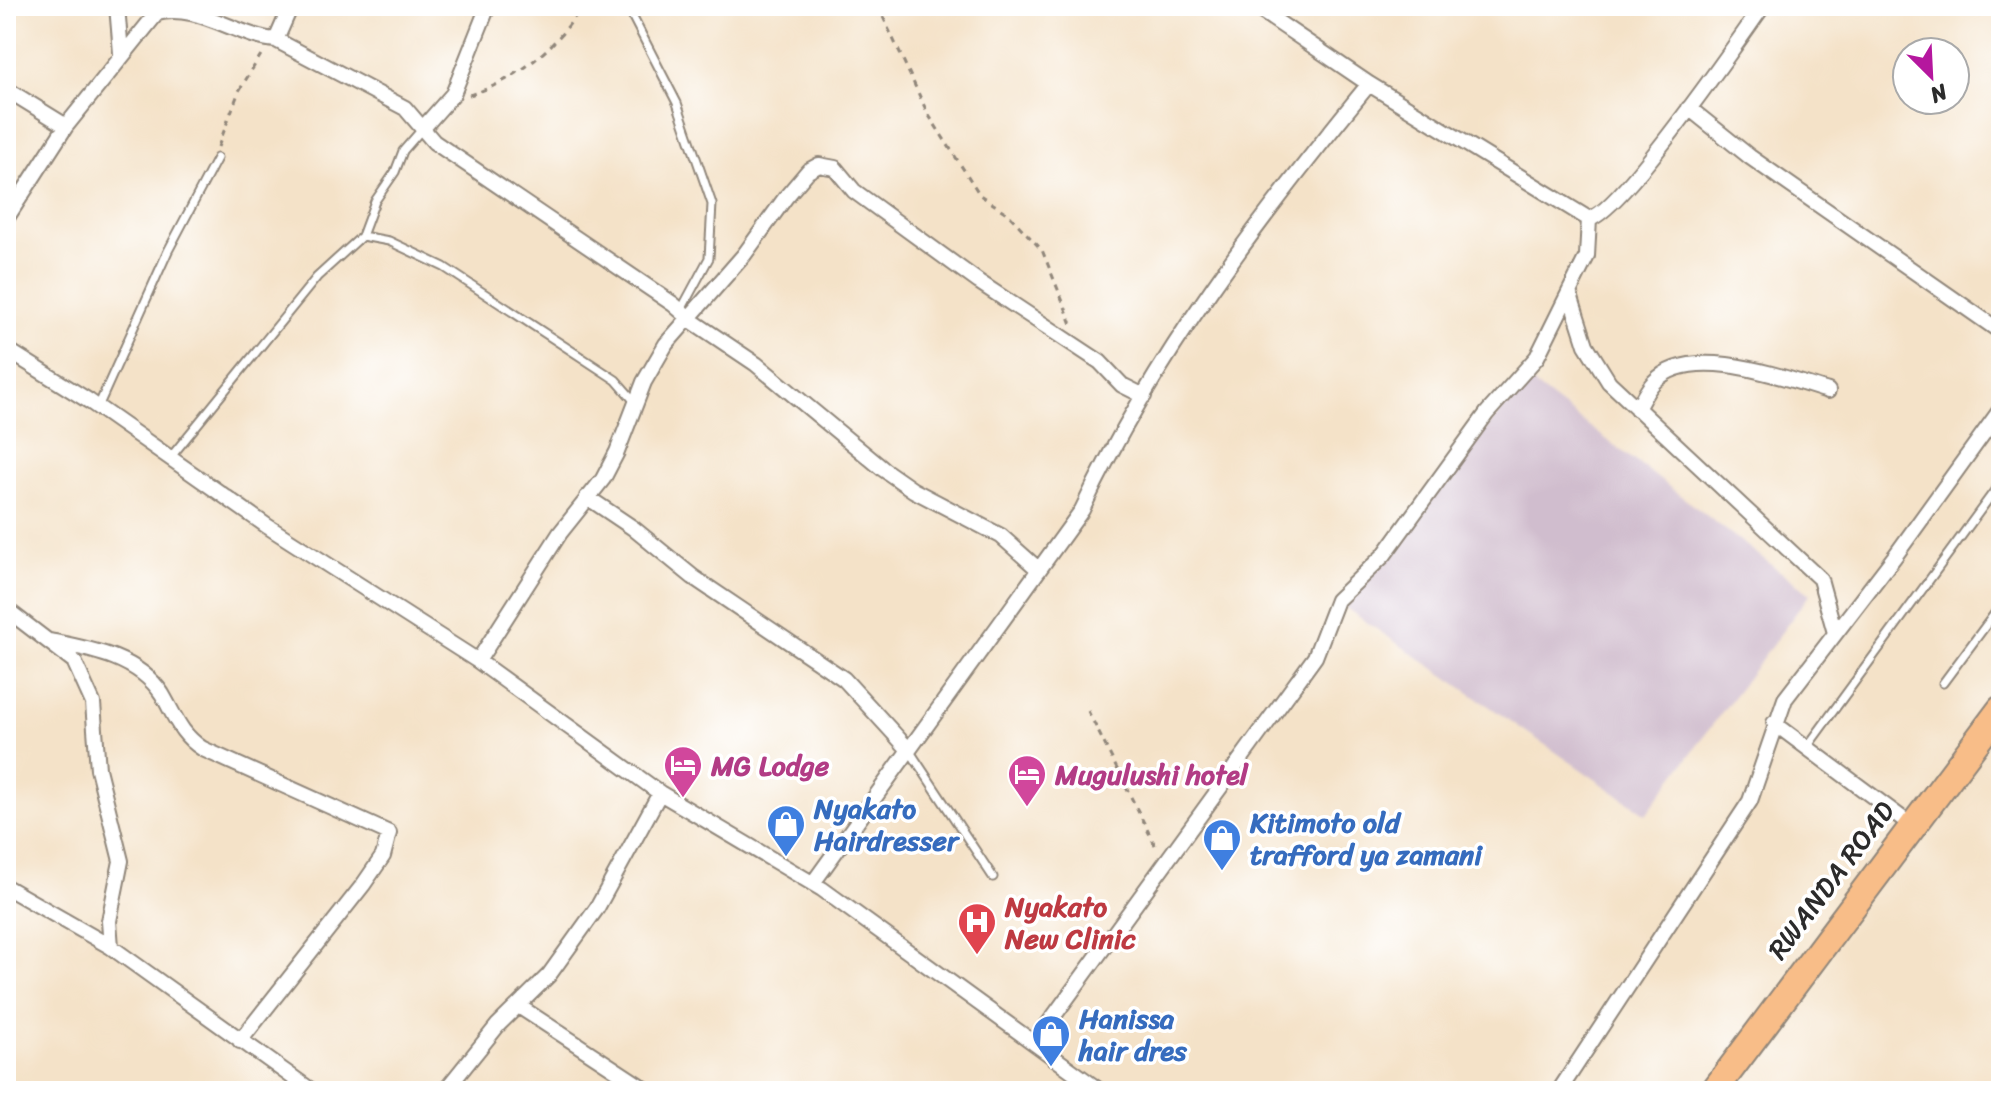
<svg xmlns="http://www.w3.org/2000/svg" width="2007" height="1097" viewBox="0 0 2007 1097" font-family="Sriracha,sans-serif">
<rect width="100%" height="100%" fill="#fff"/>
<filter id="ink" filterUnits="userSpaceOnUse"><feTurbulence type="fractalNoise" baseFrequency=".0125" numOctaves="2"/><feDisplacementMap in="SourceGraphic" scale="16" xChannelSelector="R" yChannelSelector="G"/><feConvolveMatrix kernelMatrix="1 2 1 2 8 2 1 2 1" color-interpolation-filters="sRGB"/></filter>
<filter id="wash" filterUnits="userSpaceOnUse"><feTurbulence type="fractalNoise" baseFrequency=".006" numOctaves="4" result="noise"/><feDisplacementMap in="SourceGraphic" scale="32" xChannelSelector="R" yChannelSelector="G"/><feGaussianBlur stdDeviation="1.8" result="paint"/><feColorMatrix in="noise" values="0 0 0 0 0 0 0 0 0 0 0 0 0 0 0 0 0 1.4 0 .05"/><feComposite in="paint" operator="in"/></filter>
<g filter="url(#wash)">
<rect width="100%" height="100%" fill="#f4e2c8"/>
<path fill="#d0bdce" d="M1527,379L1810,594L1646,814L1343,606Z"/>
</g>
<g filter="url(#ink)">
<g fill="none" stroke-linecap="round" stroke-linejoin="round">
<defs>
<path id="lane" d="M627,6L677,103L712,204L709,258L681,310
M362,236L389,241L444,267L616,380L636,403
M98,407L168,251L217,158
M170,458L317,277L362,236L375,201L395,172L403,151L423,128
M1943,683L2001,605
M1807,747L2001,482
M909,750L993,877"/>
<path id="street" d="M117,6L121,53
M1254,6L1369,84L1589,219C1621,212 1737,42 1763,6
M276,40L405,108L434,142L673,304L695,323L756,364L883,469L913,490L1001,536L1039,570
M6,89L66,126
M1689,108L1750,157L2001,332
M423,128L453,94L488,6
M6,219L66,126L157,13C196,2 237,37 276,40L291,6
M1570,295L1586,345L1609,382L1820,579L1835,633
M6,349L89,401L267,526L478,661L660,793L822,889L1100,1091
M1637,409C1642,400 1647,389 1654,382C1691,342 1784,378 1828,391
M587,497L633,528L693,577L844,679L909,750
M6,609L74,661L93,703L98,769L121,861L109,921L111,947
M50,641C90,649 138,657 162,694C175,716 180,734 203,749L389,833L383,856L363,885L240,1041
M478,661L560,533L603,479L617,452L644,382L666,344L744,255L786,197L808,171L819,165L835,168L854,191L979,282L1100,362L1122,385L1144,396
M1774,723L1911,825
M813,883L1082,510C1155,355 1261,216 1369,84
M6,887L111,947L312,1091
M520,1007L648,1091
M1035,1042L1315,657L1337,600L1384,555L1487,413L1537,357L1587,256L1589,219
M445,1091L498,1025L549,975L597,908L660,793
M1559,1091L1750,801L1785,699L1895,556L2001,409"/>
<path id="highway" d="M1714,1091L2001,709"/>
</defs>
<use href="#lane" stroke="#90867a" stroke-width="11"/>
<use href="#street" stroke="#90867a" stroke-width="18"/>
<use href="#highway" stroke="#90867a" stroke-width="30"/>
<path stroke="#90867a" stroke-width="3" stroke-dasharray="6 6" stroke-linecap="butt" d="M878,6L928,114L980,195L1008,214L1042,250L1072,324
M469,95C515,82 557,47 582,6
M218,147L239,91L262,53
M1088,711L1156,847"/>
<use href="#lane" stroke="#fff" stroke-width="7"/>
<use href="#street" stroke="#fff" stroke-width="14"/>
<use href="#highway" stroke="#f8bd88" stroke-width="26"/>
</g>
</g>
<defs>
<symbol id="hotel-pin" viewBox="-11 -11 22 30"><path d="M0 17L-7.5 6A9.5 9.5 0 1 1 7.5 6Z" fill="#d1479c" stroke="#fff"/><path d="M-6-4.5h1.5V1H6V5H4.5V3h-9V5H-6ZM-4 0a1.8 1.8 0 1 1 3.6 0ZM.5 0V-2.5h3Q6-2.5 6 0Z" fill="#fff"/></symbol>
<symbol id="shop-pin" viewBox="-11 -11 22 30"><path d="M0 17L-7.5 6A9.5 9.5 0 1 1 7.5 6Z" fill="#3f7fe0" stroke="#fff"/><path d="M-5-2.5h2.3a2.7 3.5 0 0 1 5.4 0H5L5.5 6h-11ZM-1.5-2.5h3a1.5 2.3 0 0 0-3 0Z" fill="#fff"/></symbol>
<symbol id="hospital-pin" viewBox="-11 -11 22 30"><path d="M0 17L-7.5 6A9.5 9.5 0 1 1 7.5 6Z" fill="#e0444e" stroke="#fff"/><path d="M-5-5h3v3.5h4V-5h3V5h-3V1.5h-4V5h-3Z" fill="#fff"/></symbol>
</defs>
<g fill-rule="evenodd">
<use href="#hotel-pin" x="661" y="743" width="44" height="60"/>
<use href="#hotel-pin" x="1005" y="752" width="44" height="60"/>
<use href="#shop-pin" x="764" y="802" width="44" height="60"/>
<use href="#shop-pin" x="1200" y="816" width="44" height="60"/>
<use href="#hospital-pin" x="955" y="900" width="44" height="60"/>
<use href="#shop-pin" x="1029" y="1012" width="44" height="60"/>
</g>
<g text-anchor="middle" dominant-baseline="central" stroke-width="7" stroke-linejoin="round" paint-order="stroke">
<g font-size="28" font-weight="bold" fill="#b23c85" stroke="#fff" text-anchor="start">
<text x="711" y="765">MG Lodge</text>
<text x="1055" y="774">Mugulushi hotel</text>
</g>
<g font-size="28" font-weight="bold" fill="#366cbe" stroke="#fff" text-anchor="start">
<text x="814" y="808">Nyakato<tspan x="814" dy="32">Hairdresser</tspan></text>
<text x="1250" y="822">Kitimoto old<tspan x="1250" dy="32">trafford ya zamani</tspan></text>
<text x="1079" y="1018">Hanissa<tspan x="1079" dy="32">hair dres</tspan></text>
</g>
<g font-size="28" fill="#2b2b2b" stroke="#fff">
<text transform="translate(1831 880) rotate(-53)">RWANDA ROAD</text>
</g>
<g font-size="28" font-weight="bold" fill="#be3a42" stroke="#fff" text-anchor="start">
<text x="1005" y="906">Nyakato<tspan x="1005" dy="32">New Clinic</tspan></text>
</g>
</g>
<rect width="2007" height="1097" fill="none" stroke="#fff" stroke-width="32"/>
<g transform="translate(1931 76) rotate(156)"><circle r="38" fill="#ffffff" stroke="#aaaaaa" stroke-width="2"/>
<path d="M0-6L14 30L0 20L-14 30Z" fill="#b5179e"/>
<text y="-12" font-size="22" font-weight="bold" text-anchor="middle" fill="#2b2b2b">N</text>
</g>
</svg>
